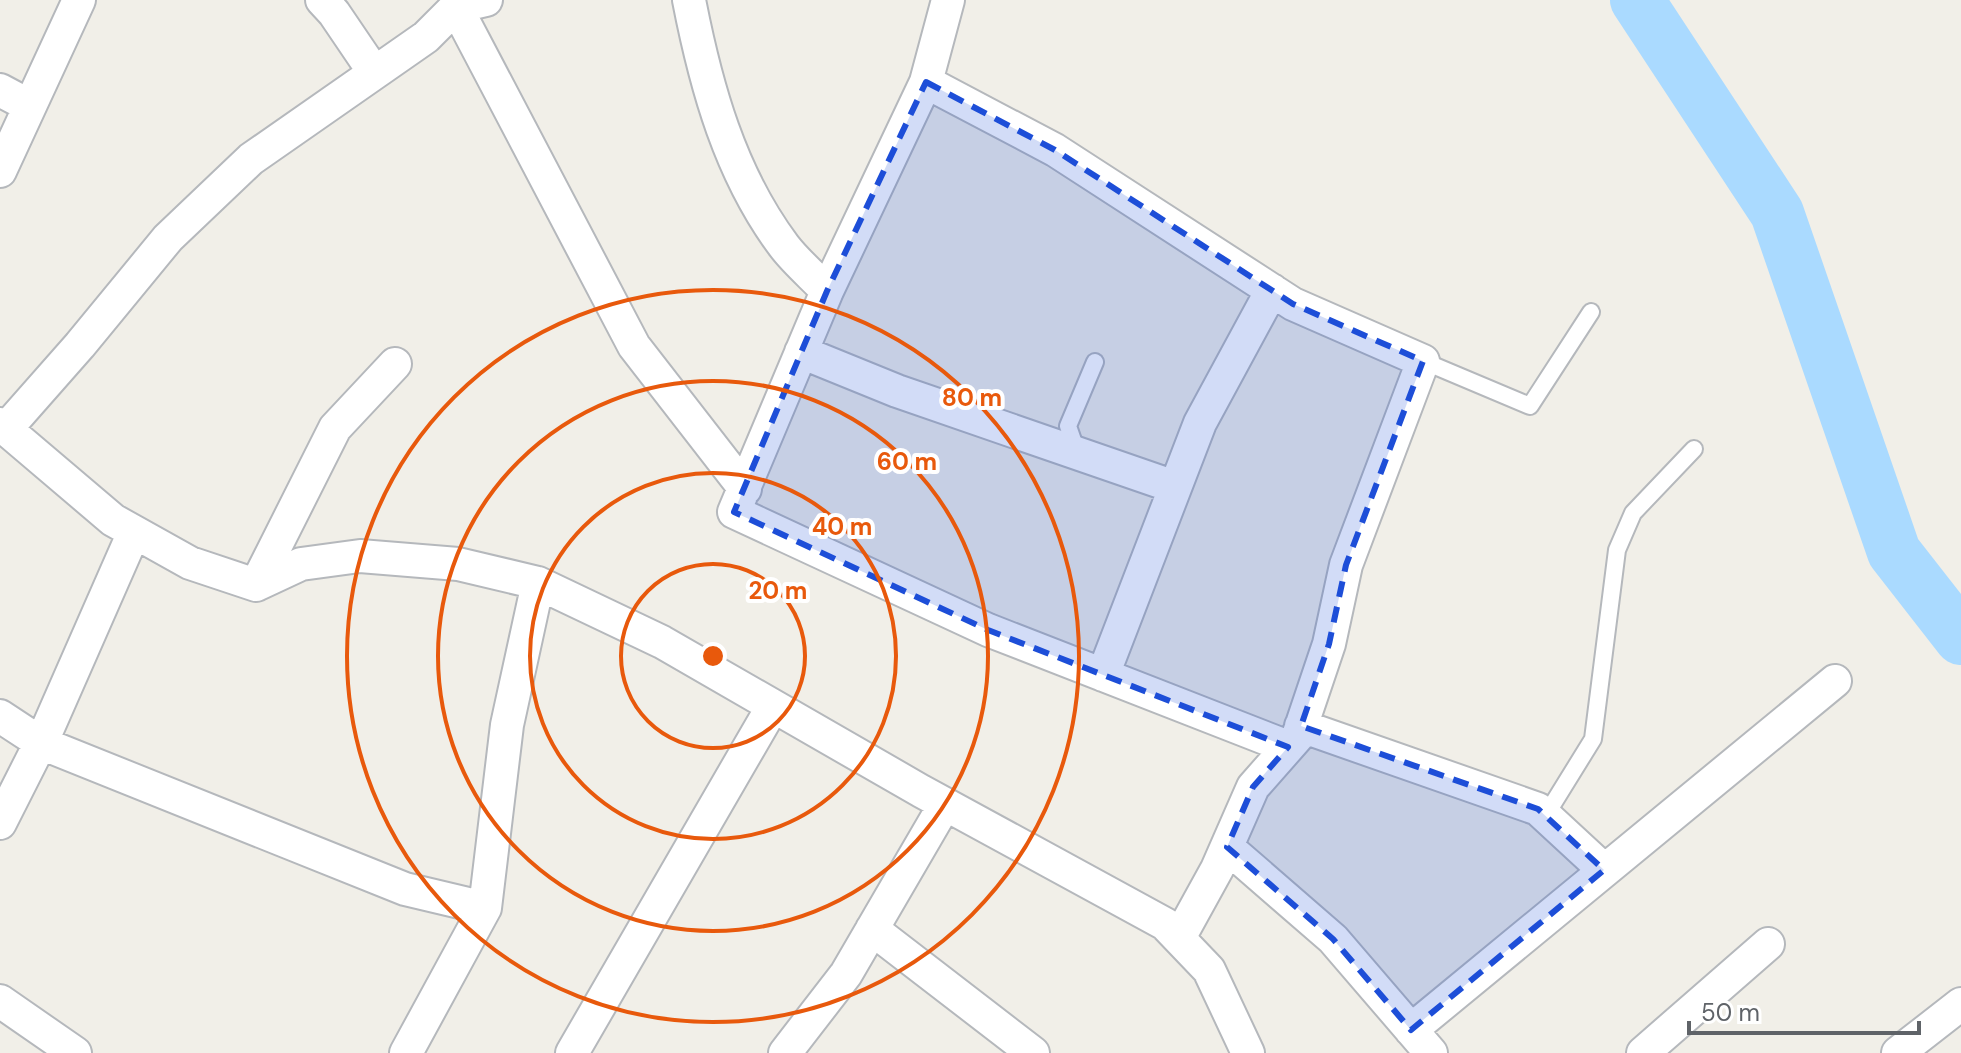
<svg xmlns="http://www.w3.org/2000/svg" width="1961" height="1053" viewBox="0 0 1961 1053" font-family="'DM Sans',sans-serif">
<rect width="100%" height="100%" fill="#f1efe8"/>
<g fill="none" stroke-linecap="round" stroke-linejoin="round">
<path stroke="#aadaff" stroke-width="54" d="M1637,0L1777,213L1894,552L1961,638"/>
<defs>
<path id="service" d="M1423,361L1530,406L1591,312
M1077,452L1068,426L1095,362
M1546,815L1593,739L1617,550L1633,513L1694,449"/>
<path id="minor" d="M322,0L334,13L374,72
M486,0L456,7L634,346L745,489
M689,0C706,87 730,174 784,246C796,262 813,276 827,291
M948,0L926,82L827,291L734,512L988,630L1288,747
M926,82L1055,150L1293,304L1423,361L1346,565L1329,644L1298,736L1253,787L1217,869L1179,938
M0,90L30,106
M0,171L79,0
M801,352L897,391L1175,487
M0,424L113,520L190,563L256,585L301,564L360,556L458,564L538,583L662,642L921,791L1165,924L1209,970L1248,1053
M6,429L80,345L168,238L251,159L426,37L456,7L459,0
M256,585L335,428L395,364
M1103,675L1200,423L1272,290
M0,716L41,743L405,889L485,908
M1301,726L1538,809L1604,870
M0,823L47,730L134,532
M1227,847L1333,939L1431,1053
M872,929L1033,1053
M0,1001L75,1053
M1411,1030L1835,681
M406,1053L485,908L507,725L538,583
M572,1053L773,706
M785,1053L846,974L945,804
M1643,1053L1768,944
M1898,1053L1961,1004"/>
</defs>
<use href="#service" stroke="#b5b8bc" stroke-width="20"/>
<use href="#minor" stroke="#b5b8bc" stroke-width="36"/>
<use href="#service" stroke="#fff" stroke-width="16"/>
<use href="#minor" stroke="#fff" stroke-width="32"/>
</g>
<path fill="#1d4ed8" fill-opacity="0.2" stroke="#1d4ed8" stroke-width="6" stroke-dasharray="16 10" stroke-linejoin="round" d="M926,82L1055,150L1293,304L1423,361L1346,565L1329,644L1301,726L1538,809L1604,870L1411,1030L1333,939L1227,847L1253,787L1288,747L988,630L734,512L827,291Z"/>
<g fill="none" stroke="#e8590c" stroke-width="4">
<circle cx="713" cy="656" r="92"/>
<circle cx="713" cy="656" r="183"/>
<circle cx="713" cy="656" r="275"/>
<circle cx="713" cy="656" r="366"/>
</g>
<circle cx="713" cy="656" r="12" fill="#e8590c" stroke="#fff" stroke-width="4"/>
<g font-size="24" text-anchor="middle" font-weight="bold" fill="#e8590c" stroke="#fff" stroke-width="8" stroke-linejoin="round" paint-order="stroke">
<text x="972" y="406">80 m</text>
<text x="907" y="470">60 m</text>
<text x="842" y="535">40 m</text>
<text x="778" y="599">20 m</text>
</g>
<path d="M1689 1021v12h230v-12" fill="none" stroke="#5f6368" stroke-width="4"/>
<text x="1701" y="1021" font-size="24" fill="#5f6368" stroke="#ffffff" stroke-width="6" paint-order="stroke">50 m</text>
</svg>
